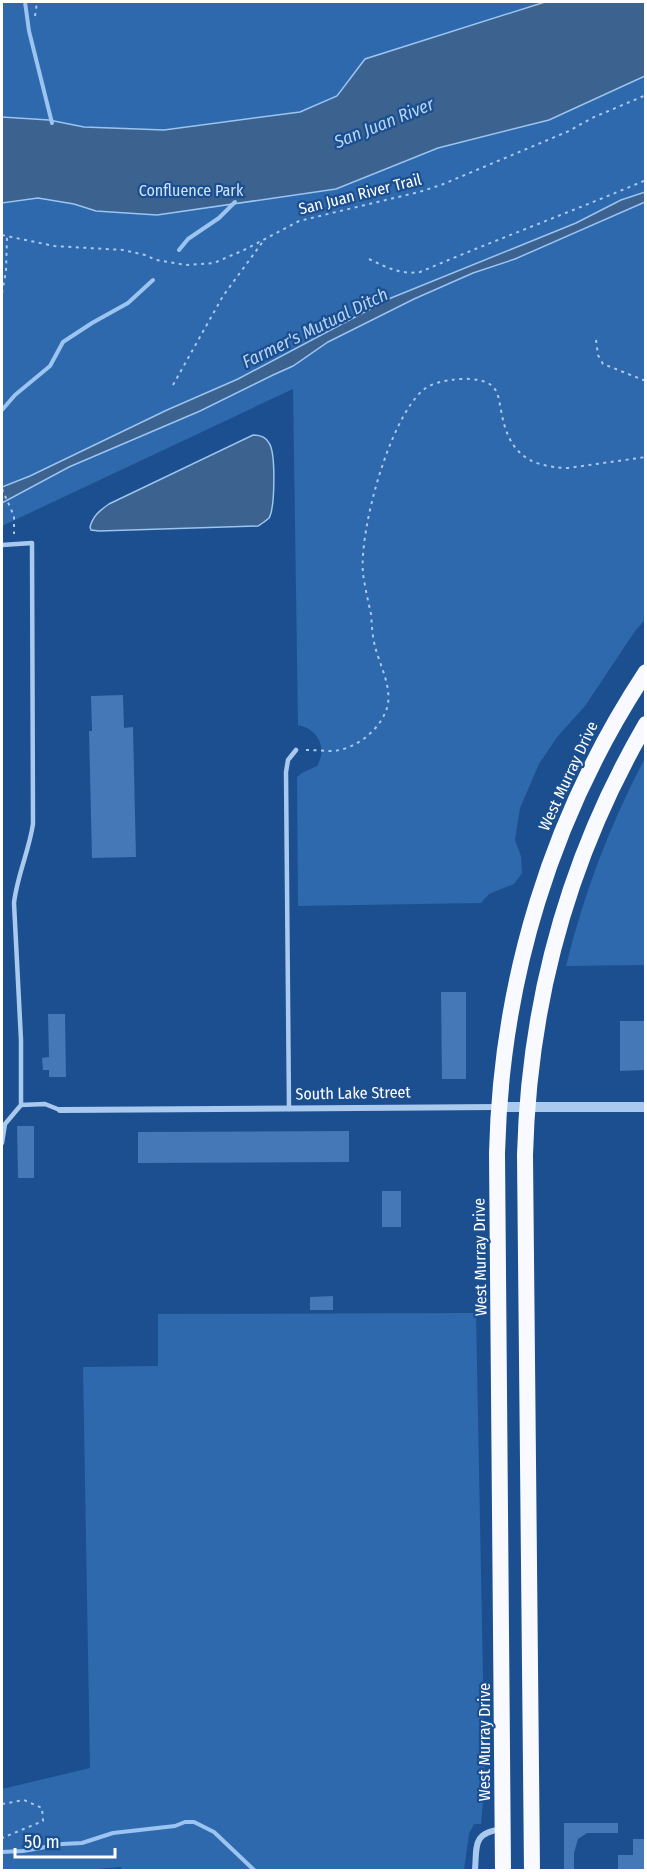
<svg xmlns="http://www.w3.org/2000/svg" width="647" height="1872" viewBox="0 0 647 1872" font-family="'Fira Sans Condensed',sans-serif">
<rect width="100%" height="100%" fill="#1b4f8f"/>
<path fill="#2e69ad" d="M2,2H645V192L621,200L576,223L318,338L293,351V365L328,342L414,299L473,273L515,259L645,202V620L635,631L585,706L558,736L539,764L520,808L515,840L521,856L522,873L514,884L489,894L481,903L298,906L297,777L302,773L317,766C328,748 318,729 298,725L293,389L2,526Z
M645,758V965L566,966C584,893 610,824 645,758Z
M476,1313L485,1780L481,1824H474L469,1834L464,1870H122L121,1867L84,1870H2V1789L90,1768L83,1367L158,1366V1314Z"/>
<path fill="#3c6290" stroke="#9cc4f0" stroke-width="1.5" d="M545,2H645V76L549,120L438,148L336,189L157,215L96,211L74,204L38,198L2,203V117L49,120L84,127L164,130L300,112L337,96L365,59Z
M645,192V202L515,259L473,273L414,299L328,342L293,366L273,375L200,411L69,467L2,503V487L30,476L167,410L238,379L391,298L576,223L621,200Z
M253,435C260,435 266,437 269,443C276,453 275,508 269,518C266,521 261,524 258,526L99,531L91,530L90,527C93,516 99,511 109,504Z"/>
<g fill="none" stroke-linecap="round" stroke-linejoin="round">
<path stroke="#9cc4f0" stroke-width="4" d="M25,2L29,31L52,123
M179,250L188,239L219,218L235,202
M2,410L15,395L50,366L63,342L92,323L128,303L153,280
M2,1852L23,1851L62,1844L82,1843L113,1833L175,1826L185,1822H194L214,1832L254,1870"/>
</g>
<path fill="#4478b7" d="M123,695L124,728L133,727L136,857L92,858L89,731H92L91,696Z
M441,992H466V1079H442Z
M48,1014H65L66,1077H49V1070H43L42,1058L49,1057Z
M620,1021H645V1070L620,1071Z
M17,1126H34V1178H18Z
M349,1131V1162L138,1163V1132Z
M382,1191H401V1227H382Z
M333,1296V1310H310V1297Z
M564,1823H618V1833H587L578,1839L574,1853V1870H564Z
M633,1839H645V1870H618V1855H633Z"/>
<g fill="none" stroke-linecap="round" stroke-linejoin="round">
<path stroke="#a9c9ee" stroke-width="2" stroke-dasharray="3 4.5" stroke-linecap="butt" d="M35,16L37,2
M2,235L54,246L123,250L145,255L156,260L186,265L214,263L244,250L299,221L419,192L441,185L569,131L592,118L646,95
M369,259C386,267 400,275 420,272C495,240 571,212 646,180
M2,293L6,271L7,237
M596,340L598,355L603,364L646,381
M173,385L223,296L264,240
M2,489L14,516V534
M306,750C315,750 324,751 333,751C356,749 380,730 387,708C393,688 379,664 375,646C372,635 372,625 371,614C368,601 365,587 363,574C359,530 389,421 422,391C430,384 441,381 451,380C462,378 482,378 491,385C499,391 499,402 501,410C508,452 527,467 568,468L646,457
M2,1804L24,1800L42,1808L43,1821L2,1838"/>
<path stroke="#a9c9ee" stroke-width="4.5" d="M2,545L32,543L33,824C29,851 17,876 14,903L21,1040V1105
M289,1109L286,772L288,760L296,750
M2,1143L5,1124L21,1105L45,1104L60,1110"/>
<path stroke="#a9c9ee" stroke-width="6" d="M60,1110L497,1107
M475,1870C477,1846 472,1833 502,1829"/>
<path stroke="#a9c9ee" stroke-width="10" d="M498,1107H646"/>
<path stroke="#f8faff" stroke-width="16" d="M503,1870L497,1153C501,981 551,816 646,672
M532,1870L525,1155C529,1001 568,858 646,724"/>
</g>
<g text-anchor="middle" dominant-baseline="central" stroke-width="4.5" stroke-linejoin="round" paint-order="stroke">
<g font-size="16" fill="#cfe3fa" stroke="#1b4f8f">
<text x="191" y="190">Confluence Park</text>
</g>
<g font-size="16" fill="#fff" stroke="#1b4f8f">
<text transform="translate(360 194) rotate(-14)">San Juan River Trail</text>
<text transform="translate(568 776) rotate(-65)">West Murray Drive</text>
<text transform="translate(353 1093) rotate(-1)">South Lake Street</text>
<text transform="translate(480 1257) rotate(-91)">West Murray Drive</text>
<text transform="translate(484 1742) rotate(-90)">West Murray Drive</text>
</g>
<g font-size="18" font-style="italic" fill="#b5d3f5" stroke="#1b4f8f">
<text transform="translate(384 123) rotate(-22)">San Juan River</text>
<text transform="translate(315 328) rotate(-26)">Farmer's Mutual Ditch</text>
</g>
</g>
<rect width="647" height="1872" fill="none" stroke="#ffffff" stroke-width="6"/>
<path d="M15 1848v9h100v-9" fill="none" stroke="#ffffff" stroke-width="3"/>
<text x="24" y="1848" font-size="18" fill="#ffffff" stroke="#1b4f8f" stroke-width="4.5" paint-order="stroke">50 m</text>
</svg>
